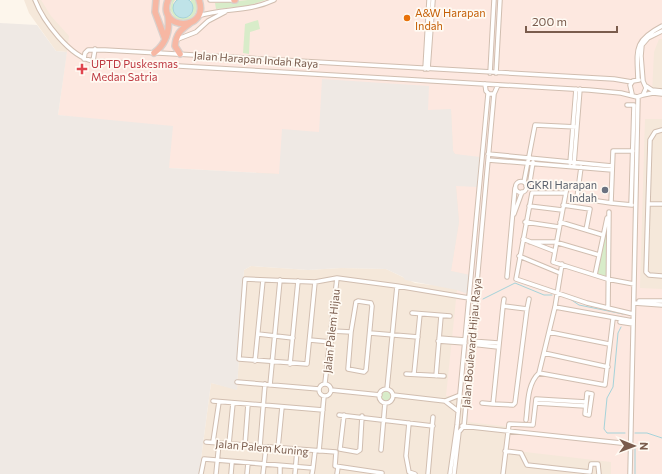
<svg xmlns="http://www.w3.org/2000/svg" width="662" height="474" viewBox="0 0 662 474" font-family="Commissioner,sans-serif">
<rect width="100%" height="100%" fill="#fdf6ec"/>
<path fill="#f5e8da" d="M24,0H662V474H199L211,383L237,389L244,270L251,266L308,270L341,268L386,269L415,283L432,285L67,52L56,51L29,13Z"/>
<path fill="#fde8e0" d="M41,0H662V39H659L654,52L652,93H662V119H645L640,288L662,289V474H611V462L508,450L511,427L468,422V398L446,396L457,290L468,294L469,275L451,271L459,222L456,186L480,158L455,154L453,151L451,109L428,111L319,132L280,174L169,168L94,120L58,115L69,36L51,16Z"/>
<path fill="#efe9e4" d="M0,23L37,25L56,51L67,52L58,115L173,126L169,168L279,174L282,129L319,132L322,79L429,86L428,110L451,109L453,151L455,154L480,157L478,187L456,186L459,222L451,271L470,275L468,294L457,290L405,280L403,277L386,269L341,268L308,270L251,266L244,270L237,390L211,383L199,474H0Z"/>
<path fill="#d8ecc9" d="M172,0H175L173,3L184,18L190,16L191,0H195C199,8 196,15 189,20H176L170,10Z
M248,0H266L247,6L216,9L215,3Z
M258,20L260,29L250,32L249,54L243,53L245,24Z
M608,221L607,278L597,275Z
M379 396a7 7 0 1 1 14 0a7 7 0 1 1-14 0Z"/>
<path fill="#bfe3e8" stroke="#a5d3da" d="M173 8a10 10 0 1 1 20 0a10 10 0 1 1-20 0Z"/>
<g fill="none" stroke-linecap="round" stroke-linejoin="round">
<path stroke="#a5d3da" stroke-width="1" d="M560,296L565,297
M483,299L515,283L544,295H552
M570,299L579,305L623,314
M621,327L618,333L613,387L607,398L604,429L607,433H625
M635,433H647L662,438
M635,474V449"/>
<defs>
<path id="minor" d="M35,0C43,21 70,57 93,61L589,90L621,93L637,97L643,95L646,88L643,81L641,56L642,45L648,38L662,31
M210,0H234
M198,16C223,8 249,12 274,0
M178,39L196,32L208,21L225,12
M84,59L85,53L88,50H105L614,79L632,82
M93,61L95,49
M425,69L429,0
M428,69L433,0
M490,73L494,0
M496,73L500,0
M638,80C637,50 633,41 662,26
M485,84L486,91L489,94H494L498,85
M646,86L652,90L662,91
M632,94L630,85L633,81L639,80
M643,95L653,93L662,94
M627,105H634L631,205
M662,130L655,132L650,140L646,272L649,275L662,276
M488,154L612,166
M488,160L612,170
M570,163L576,89
M574,164L580,89
M581,167L577,198L611,203
M515.5 187a5.5 5.5 0 1 1 11 0a5.5 5.5 0 1 1-11 0Z
M524,182L535,125L577,127
M526,186L530,181L533,162
M567,187L553,262L607,279L634,284
M565,193H532L516,279L587,303L633,314
M648,204H662
M563,205L590,209L586,230
M632,205L611,203L613,151H633
M529,206L562,210
M514,214L522,192
M525,222L559,227
M560,222L603,235
M523,239L554,251
M530,242H555L599,255
M519,256L560,273
M595,275L607,218
M507,277L515,188
M315,282L307,364L239,359L245,279L315,282L337,278L397,286L469,298
M358,301L371,303L372,306L366,370L364,372L348,369L351,332L356,302Z
M639,301H662
M634,303L662,305
M503,306L527,309L515,403L513,405L493,404Z
M503,306L504,299
M555,307L633,321
M608,308L609,212
M527,309L529,299
M412,313L450,316
M620,322L633,324
M332,331L351,332
M549,332L609,344
M370,333L418,337
M258,334L293,338
M439,338L465,340
M310,340L331,342
M438,341L465,343
M471,341L498,343
M471,344L498,347
M544,353L608,367
M255,361L263,280
M290,364L298,281
M539,373L605,385L613,319
M406,374L444,376
M414,374L420,314
M436,376L441,316
M237,382L319,389
M325,383L337,278
M319 390a6 6 0 1 1 12 0a6 6 0 1 1-12 0Z
M270,385L280,280
M387,389L397,286
M379 396a7 7 0 1 1 14 0a7 7 0 1 1-14 0Z
M331,390L380,395
M587,393L592,394L589,415L585,414Z
M393,395L445,401L460,395
M213,401L323,410
M445,401L458,411
M482,403L493,404
M536,403L585,406
M339,415L433,426
M344,415L340,449L357,452L360,450L362,416
M526,420C528,404 527,384 539,373L555,307L562,264
M409,423L406,456L409,472L415,474
M462,426L630,444
M464,426L494,94
M206,442L336,452L335,466L382,473
M213,442L219,402
M229,444L233,403
M245,445L248,404
M260,446L265,384
M278,448L282,407
M381,450L385,403
M319,451L324,396
M505,451L521,453L527,465L590,472
M590,472L591,464H598L599,474
M201,474L204,459L313,468L315,451
M216,474L219,443
M231,474L232,462
M247,474L248,463
M263,474L266,447
M280,474V466
M295,474L297,450
M312,474L313,468
M337,474L338,467
M428,474L433,417
M450,474L457,425L488,94
M454,474L459,432L464,426
M503,474L509,424L533,425L536,399L586,402
M630,474L638,97"/>
<path id="highway" d="M156,0L155,12L165,39
M168,0C156,31 210,32 199,0
M234,0H235
M154,53C166,44 170,31 168,16
M180,54L175,46C176,35 180,30 189,24"/>
</defs>
<use href="#minor" stroke="#d1beb0" stroke-width="5.5"/>
<use href="#highway" stroke="#dad1cd" stroke-width="8"/>
<use href="#minor" stroke="#fff" stroke-width="3.5"/>
<use href="#highway" stroke="#f7b7a3" stroke-width="5.5"/>
</g>
<circle fill="#e8710a" stroke="#fffaf3" stroke-width="1.5" cx="407" cy="18" r="4"/>
<path fill="#e0444e" stroke="#fffaf3" stroke-width="1.5" d="M80 63h4v4h4v4h-4v4h-4v-4h-4v-4h4z"/>
<circle fill="#6b7280" stroke="#fffaf3" stroke-width="1.5" cx="605" cy="190" r="4"/>
<g text-anchor="middle" dominant-baseline="central" stroke-width="3.5" stroke-linejoin="round" paint-order="stroke">
<g font-size="11" fill="#c56008" stroke="#fffaf3" text-anchor="start">
<text x="415" y="12">A&amp;W Harapan<tspan x="415" dy="13">Indah</tspan></text>
</g>
<g font-size="11" fill="#7a5c4d" stroke="#fffaf3">
<text transform="translate(256 59) rotate(4)">Jalan Harapan Indah Raya</text>
<text transform="translate(331 331) rotate(-84)">Jalan Palem Hijau</text>
<text transform="translate(471 343) rotate(-85)">Jalan Boulevard Hijau Raya</text>
<text transform="translate(262 447) rotate(5)">Jalan Palem Kuning</text>
</g>
<g font-size="11" fill="#be3a42" stroke="#fffaf3" text-anchor="start">
<text x="91" y="63">UPTD Puskesmas<tspan x="91" dy="13">Medan Satria</tspan></text>
</g>
<g font-size="11" fill="#5b616d" stroke="#fffaf3" text-anchor="end">
<text x="597" y="184">GKRI Harapan<tspan x="597" dy="13">Indah</tspan></text>
</g>
</g>
<g transform="translate(634 446) rotate(91)" stroke="#fffaf3" stroke-width="3" paint-order="stroke">
<path d="M0-3L7 15L0 10L-7 15Z" fill="#7a5c4d"/>
<text y="-6" font-size="11" font-weight="bold" text-anchor="middle" fill="#7a5c4d">N</text>
</g>
<path d="M526 26v6h91v-6" fill="none" stroke="#7a5c4d" stroke-width="2"/>
<text x="532" y="26" font-size="12" fill="#7a5c4d" stroke="#fffaf3" stroke-width="3" paint-order="stroke">200 m</text>
</svg>
